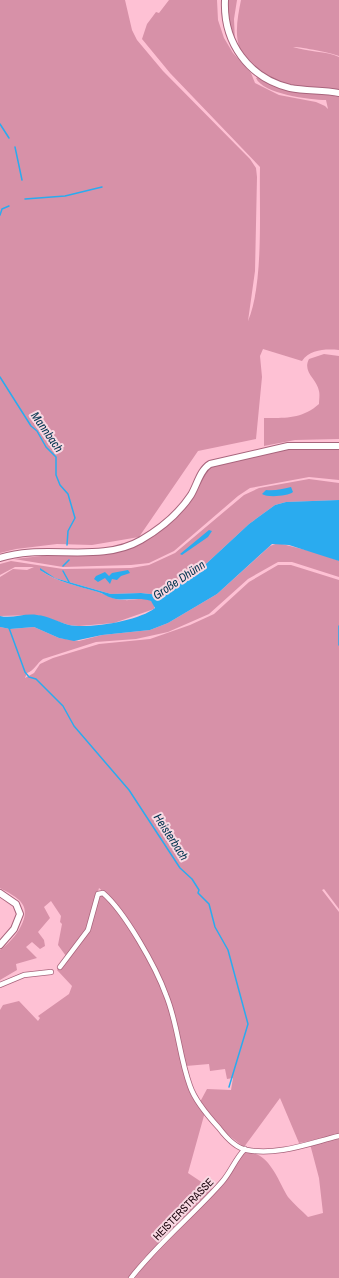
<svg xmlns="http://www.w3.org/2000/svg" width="339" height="1278" viewBox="0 0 339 1278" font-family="'Archivo Narrow',sans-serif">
<rect width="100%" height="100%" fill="#fec1d4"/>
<path fill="#d791a8" d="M0,0H125L132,30L137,40L163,71L250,159L256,168L257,177L255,271L248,321C264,283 259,209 260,167L170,73L142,39L147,24L156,12L159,13L169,0H217L218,20L224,38L233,53L251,73L255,83L279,95L316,102L325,106L328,109L326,100C310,100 263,94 256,78L258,77L274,85L339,97V350C326,349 310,349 302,361L263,349L260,356L262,377L256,439L198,451L139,537L92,545L57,544L16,549L0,553Z
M227,0H237L234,19L235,42L228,21Z
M241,0H339V56C334,53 296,46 293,47C308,52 326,51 339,57V91C306,87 254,86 240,49C234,34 238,15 241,0Z
M324,354L339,356V439L295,440L264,446V418C286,418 302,419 319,404C319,400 320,395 319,391C317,379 302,372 309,359Z
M292,448H339V480L309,477L250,488L238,496L174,551L149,563L131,565L63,567L14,559L135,546L195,493L205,472L212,465Z
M309,479L339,483V500L286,502L275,505L249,524L207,563L176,587L159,595L141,593L111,594L55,578L40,570C57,582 78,586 98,592C107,595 114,600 124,600C132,601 141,597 149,600C153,601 155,606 154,609L114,623L79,626L69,625L37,615L0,616V577L13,569L27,570L34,567H15L0,575V564L11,561L63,569L131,568L149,565L175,553L244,495L259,488Z
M278,543L314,552L337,560L339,561V577L292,562H278L248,579L209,614L168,632L136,639L96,642L43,659C37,663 34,671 27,673L25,678L34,673L40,664L53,658L99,644L150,639L190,625L214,614L249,582L278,565H291L339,580V909L324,889L322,890L339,912V1135L299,1143L280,1098L244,1147L223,1131L200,1102L207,1089L231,1090L233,1078L227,1079L225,1069L210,1071L209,1064L186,1066L173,1013L146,952L105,893L99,888L88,927L66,956L58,945L62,924L60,922L61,916L51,901L44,907L50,918L38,932L44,940L45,946L40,949L32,942L26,947L37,958L16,964L17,970L0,980V950C8,944 16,936 21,926C32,904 18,898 0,888V627L10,629L34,627L59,638L79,641L102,635L150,630L168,623L217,594L270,546Z
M103,894L117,910L135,936L158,981L170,1010L185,1073L205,1112L188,1173L212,1189L143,1259L128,1278H0V1010L3,1005L19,1001L38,1021L40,1018L38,1016L69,994L72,986L57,970L86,935L98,897Z
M339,1138V1278H135L144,1266L224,1184L237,1160L245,1153C269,1150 278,1181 288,1197C294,1204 302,1211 308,1217L323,1213L319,1178L310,1144Z"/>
<path fill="#2aabef" d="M291,487L293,492C288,496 268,498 262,494L266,490C275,491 282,489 291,487Z
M339,500V561L289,545L272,544L217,594L168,623L150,630L102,635L74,641L59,638L34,627L10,629L0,627V616C12,619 24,613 37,615C48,616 58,622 69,625C89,629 139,621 155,608L151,601C138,596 124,602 112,598C107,597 103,593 98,592C77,586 58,582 40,570V568L55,578L111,594L141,593L159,595L176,587L207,563L249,524L275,505L286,502Z
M209,530L212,531L208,537L182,555L180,554Z
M128,570L130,573L121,576L117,580L112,579L110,584L105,578L98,582L94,579L96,576L105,572L109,576L112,573Z"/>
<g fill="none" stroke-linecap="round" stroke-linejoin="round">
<path stroke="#2aabef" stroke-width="1.5" d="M0,124L9,138
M15,147L22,180
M25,199L65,196L102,187
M0,215L2,209L9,206
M0,377L31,426L37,431L46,447L56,457V475L60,485L68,494L75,518L68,531L67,545
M63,566L69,560
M63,571L69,582
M339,626V645
M9,628L25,672L29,677L36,679L63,706L74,726L129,790L180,868L192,879L199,890L198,893L209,904L215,927L228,950L248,1024L229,1087"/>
<defs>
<path id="street" d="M60,967L88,930L98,894L103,893C125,912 156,967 166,995C178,1024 179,1056 190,1086C195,1101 208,1116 219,1128C225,1136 236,1148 247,1150C277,1156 310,1143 339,1136
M0,985L24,975L51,972
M131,1278C158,1243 193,1215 222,1182C231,1172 235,1159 245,1149"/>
<path id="secondary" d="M225,0C223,43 249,78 290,88C306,91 323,90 339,93
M0,558C44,543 100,564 141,540C160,529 179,513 191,495C197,485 200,470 210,464L288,446H339
M0,893L16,904L20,914L14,929L0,945"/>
</defs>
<use href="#street" stroke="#a8647c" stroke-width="6"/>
<use href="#secondary" stroke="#a8647c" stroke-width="8"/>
<use href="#street" stroke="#fff" stroke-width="4.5"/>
<use href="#secondary" stroke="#fff" stroke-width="6"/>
</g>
<g text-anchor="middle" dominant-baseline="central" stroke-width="4" stroke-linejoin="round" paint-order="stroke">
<g font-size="11" fill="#1b040d" stroke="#f8d8e2">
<text transform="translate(183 1209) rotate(-46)">HEISTERSTRASSE</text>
</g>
<g font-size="12" font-style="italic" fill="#00344f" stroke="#f8d8e2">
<text transform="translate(47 432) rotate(55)">Mannbach</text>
<text transform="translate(179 580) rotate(-34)">Große Dhünn</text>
<text transform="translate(171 837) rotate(57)">Heisterbach</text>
</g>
</g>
</svg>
